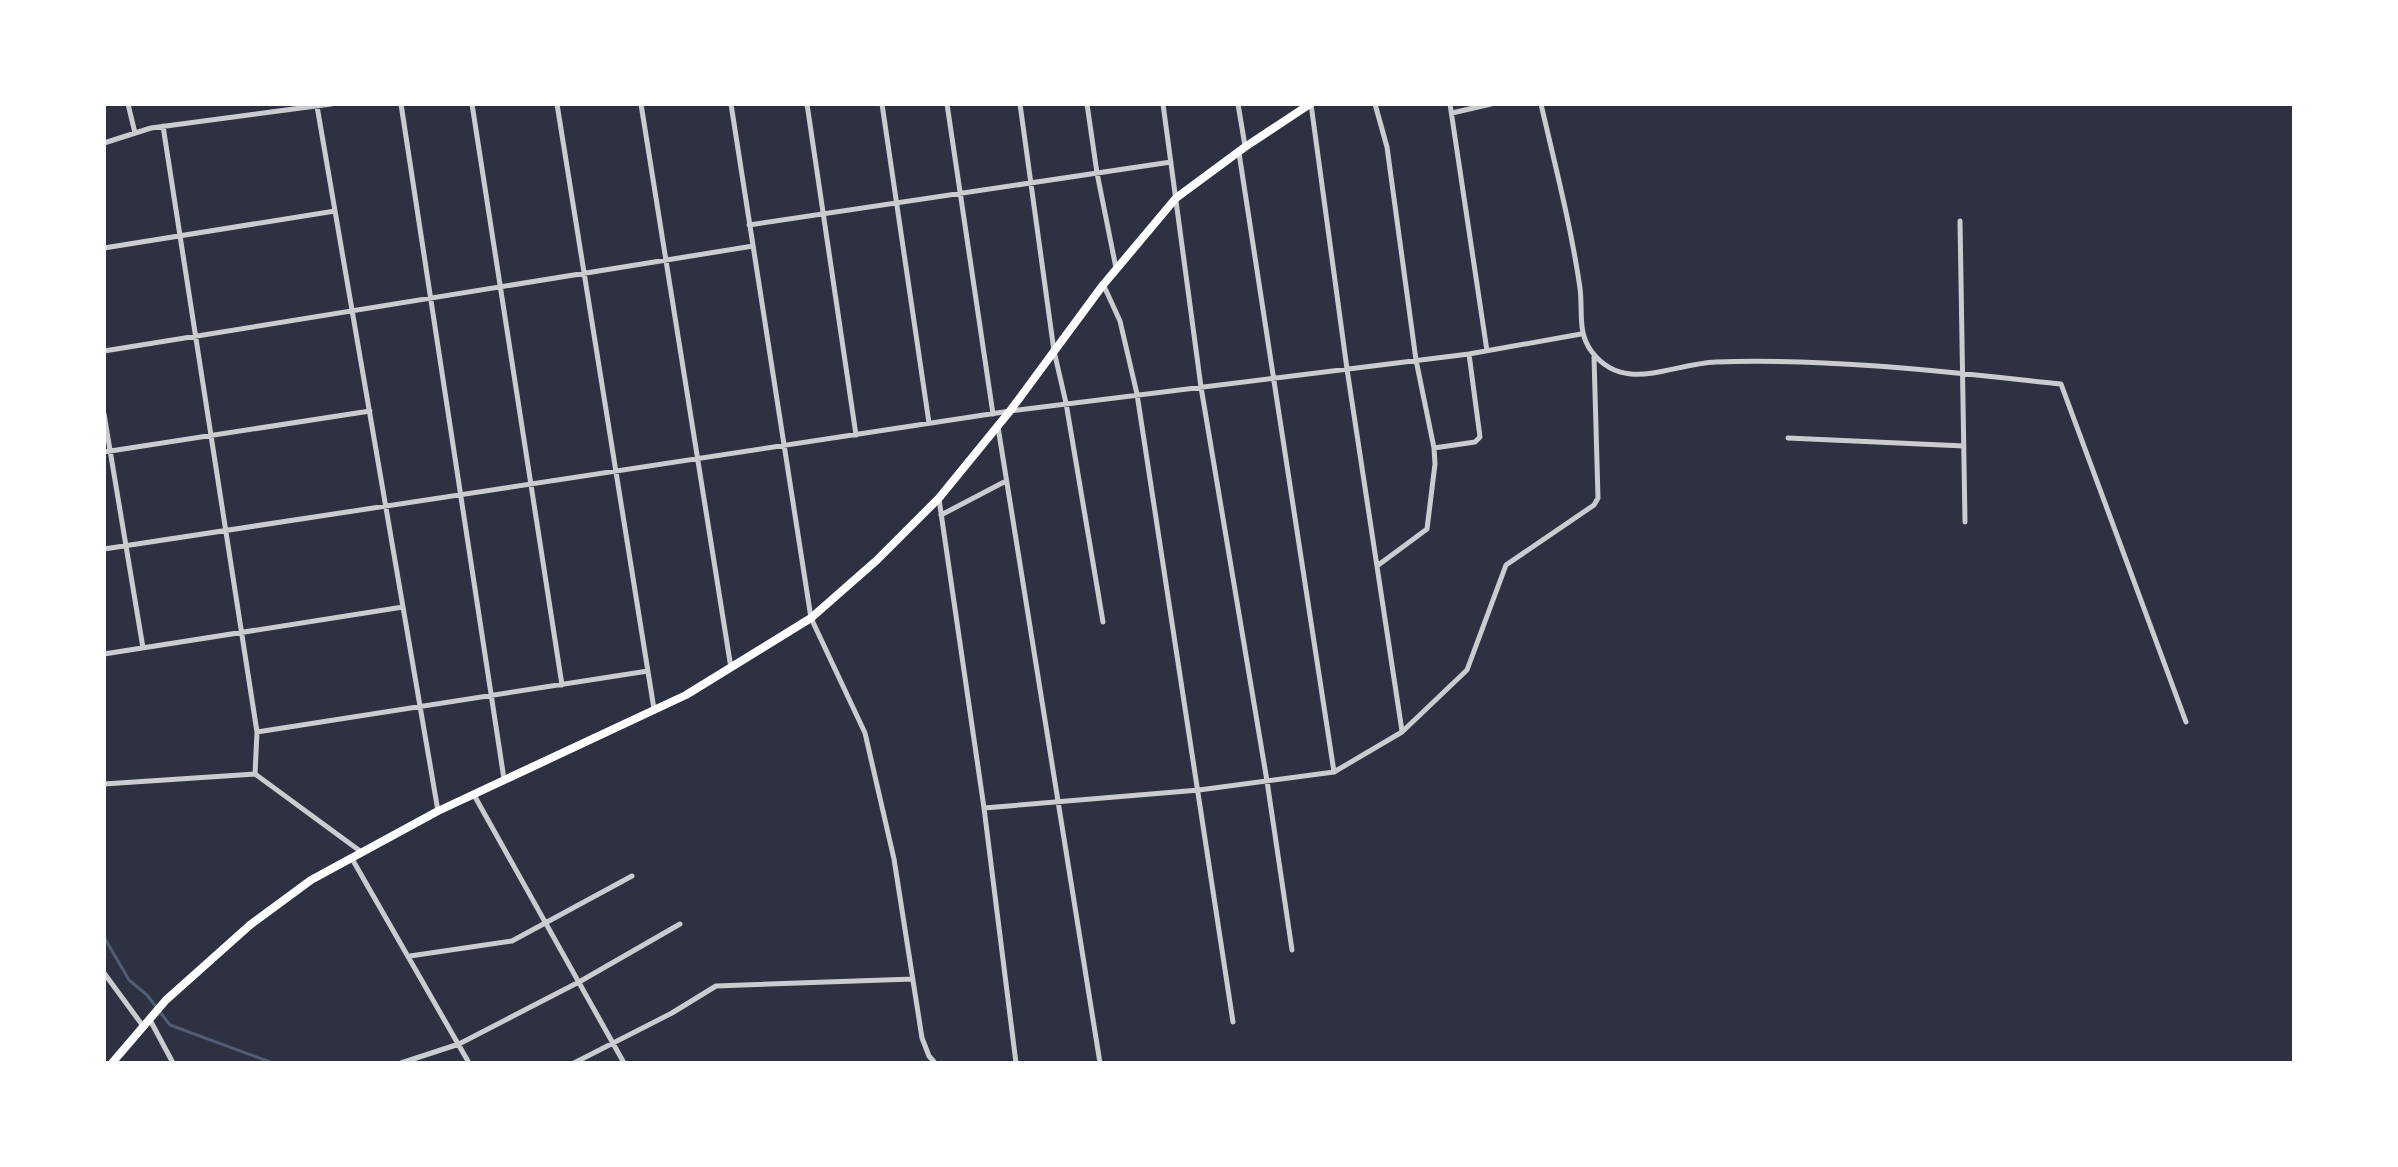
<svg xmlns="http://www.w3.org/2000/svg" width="2398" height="1167" viewBox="0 0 2398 1167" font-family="Cabin,sans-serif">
<rect width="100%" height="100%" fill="#2d3142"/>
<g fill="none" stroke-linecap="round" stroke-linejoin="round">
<path stroke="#4f5d75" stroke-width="3" d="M104,937L129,980L147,995L170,1025L273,1063"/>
<path stroke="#caccd0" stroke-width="5" d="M128,104L135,133
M401,104L504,779
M472,104L562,685
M557,104L654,709
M641,104L731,668
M731,104L811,618L865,733L894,859L922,1038L929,1056L935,1063
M807,104L856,435
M882,104L929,423
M947,104L993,414
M1020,104L1054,351L1066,403L1103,622
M1087,104L1097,173L1116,268
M1163,104L1201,387L1267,781L1292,950
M1238,104L1245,146
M1311,104L1347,369L1402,731
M1375,104L1387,147L1416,360L1434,448L1435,464L1427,529L1377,566
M1450,104L1487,351
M1541,104C1555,165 1571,226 1580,288C1583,311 1577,333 1592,352C1624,394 1670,364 1716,362C1831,358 1947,372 2061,384L2186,722
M317,106L438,811
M1452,113L1491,104
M163,126L257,732L255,774
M104,143L151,128L331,104
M1239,153L1334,772
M1960,221L1965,522
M749,225L1171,162
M104,248L335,211
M1104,286L1120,321L1137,394L1233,1022
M104,351L753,246
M104,414L143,648
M998,427L1100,1063
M1788,438L1964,446
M1434,448L1475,442L1480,437L1469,354
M104,452L370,411
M939,499L984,808L1016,1063
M941,515L1006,481
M104,549L1010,411L1469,354L1581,334
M104,654L403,607
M257,732L648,671
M104,784L255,774L360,851
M474,795L624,1063
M984,808L1199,790L1334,772L1402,732L1467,670L1506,565L1594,505L1598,498L1594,357
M351,857L469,1063
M410,956L512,941L632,876
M104,973L143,1026
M149,1018L173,1063
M401,1063L459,1044L579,982L680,924
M574,1063L672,1013L716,986L913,979"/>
<path stroke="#fff" stroke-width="8" d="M112,1063L166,1000L250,925L311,880L438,811L686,695L811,618L877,560L939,498L1010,411L1103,285L1176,198L1245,147L1310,104"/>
</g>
<rect width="2398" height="1167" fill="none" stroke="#ffffff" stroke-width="212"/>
</svg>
